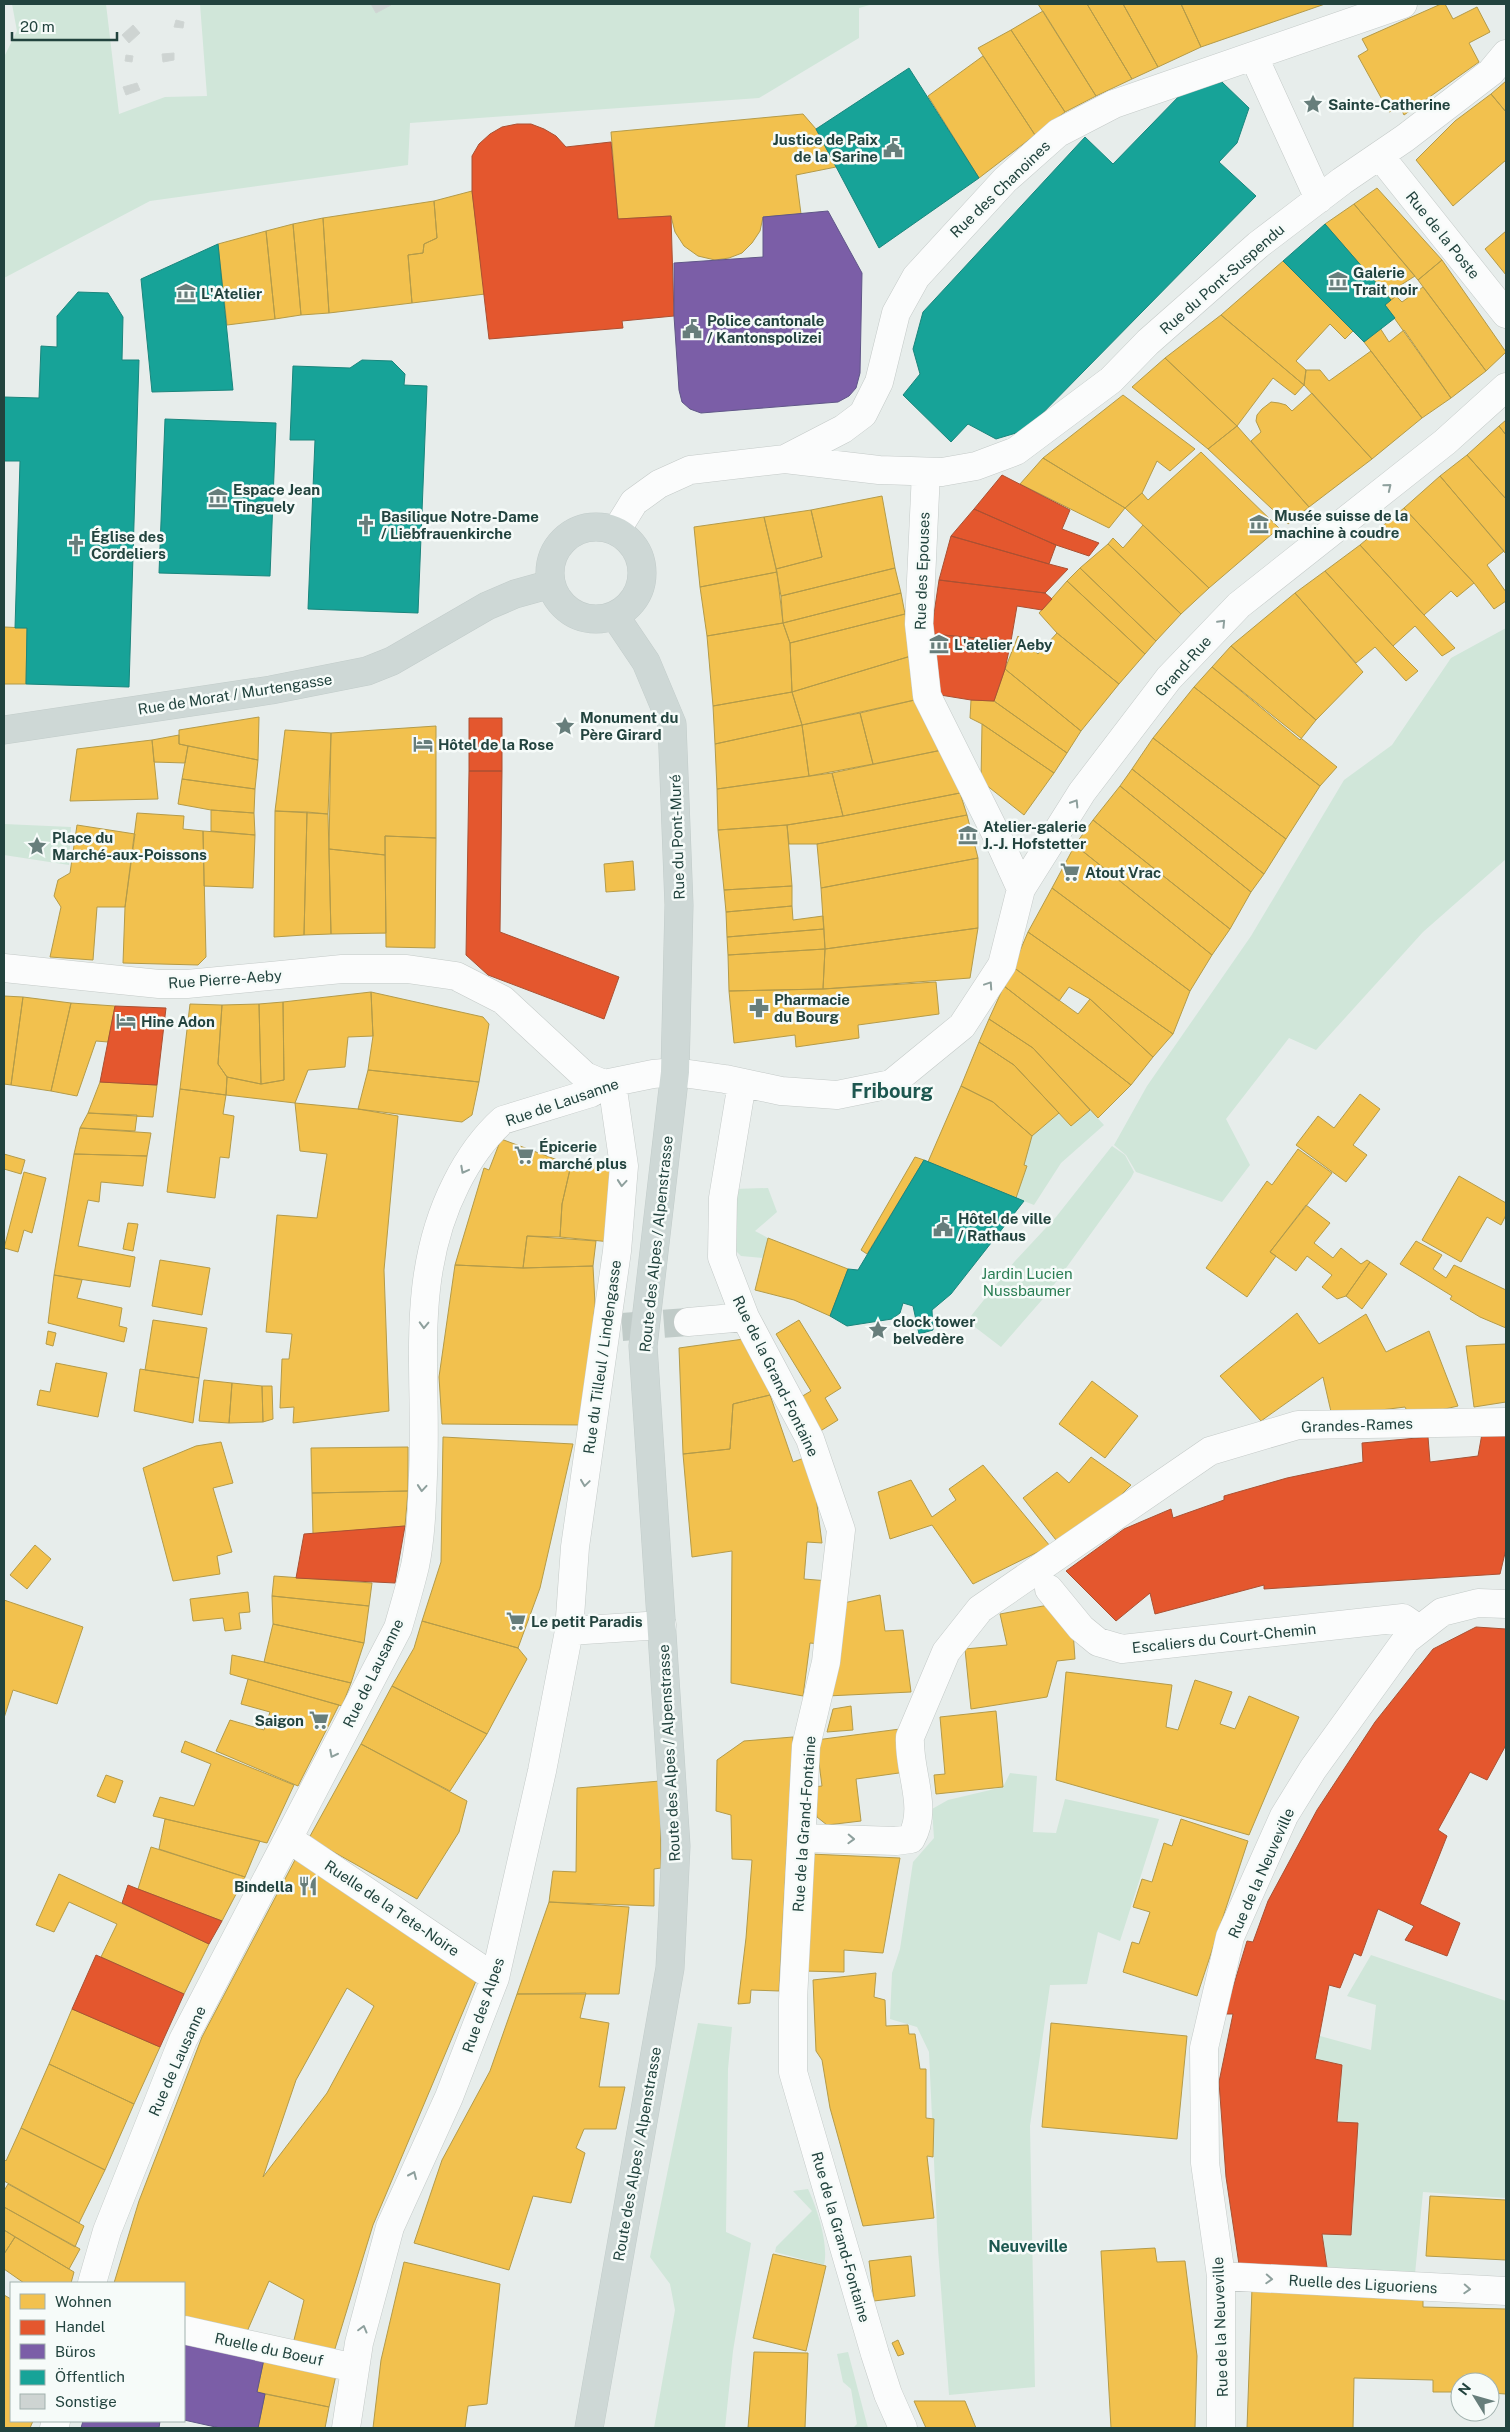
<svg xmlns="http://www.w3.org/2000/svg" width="1510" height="2432" viewBox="0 0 1510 2432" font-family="'Public Sans',sans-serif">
<rect width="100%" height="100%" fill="#e7edeb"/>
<path fill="#d0e6d9" d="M12,4H106L119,114L165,97L207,96L200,4H873L859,8V38L759,98L410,123L408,165L150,201L4,278V57L17,31Z
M1506,628V859L1423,932L1316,1050L1289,1038L1226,1119L1250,1165L1222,1202L1136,1172L1126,1155L1114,1145L1147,1086L1251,936L1344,780L1392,745L1451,658Z
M4,824L71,827L69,865L4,855Z
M1090,1110L1104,1125L1061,1163L1034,1205L1016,1198L1027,1166L1024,1165L1032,1136L1059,1113L1071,1126Z
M1112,1146L1125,1155L1134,1172L1131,1178L1048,1293L1001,1347L967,1321L1015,1261L1056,1217Z
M768,1188L777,1212L755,1231L768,1238L763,1258L741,1256L733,1248L734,1189Z
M1010,1773L1037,1776L1033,1832L1056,1833L1065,1799L1159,1819L1120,1941L1098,1932L1087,1984L1050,1985L1030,2126L1035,2387L949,2395L938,2249L929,2052L917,2027L890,2019L892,1973L900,1949L913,1862L934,1838L932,1809L948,1800L1003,1787Z
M1371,1955L1506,2001V2198L1423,2192L1415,2274H1328L1322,2234H1351L1358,2124L1337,2122L1342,2065L1315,2059L1320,2036L1371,2050L1376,2005L1347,1996Z
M698,2023L732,2027L728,2069L726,2232L751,2243L733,2351L725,2428H654L675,2310L670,2284L650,2257Z
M808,2189C817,2208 829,2244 824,2265L775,2252L776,2247L812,2211L793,2191Z
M848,2352L868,2428H853L857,2424L851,2389L843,2382L837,2354Z"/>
<path fill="#f2c14e" stroke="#b49b49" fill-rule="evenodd" d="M1038,4H1087L1132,79L1096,96Z
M1087,4H1123L1158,67L1132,79Z
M1123,4H1181L1201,47L1158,67Z
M1181,4H1325L1201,47Z
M1441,4H1445L1453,19L1477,7L1490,32L1469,43L1479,62L1404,115L1400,107L1389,112L1358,56L1368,50L1362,39Z
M1043,11L1096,96L1065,112L1011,30Z
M1011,30L1065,112L1035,135L978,48Z
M983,56L1035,135L979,178L928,96Z
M1506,81V112L1491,94Z
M1491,94L1506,112V160L1453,206L1416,160L1455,121Z
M803,114L816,129L836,167L796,175L801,214L763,217L760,231L752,243L742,253L729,258L715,260L698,256L684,246L675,232L671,216L618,219L611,132Z
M1377,188L1442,260L1418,280L1354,204Z
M472,191L485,294L412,303L408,255L423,253L424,244L437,238L434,201Z
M434,201L437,238L424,244L423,253L408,255L412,303L329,313L323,218Z
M1354,204L1415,276L1393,290L1396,296L1391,300L1325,224Z
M323,218L329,313L301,315L293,224Z
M293,224L301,315L275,319L266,231Z
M266,231L275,319L227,325L218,244Z
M1506,231V275L1485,249Z
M1442,260L1506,352L1486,371L1418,280Z
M1283,261L1353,331L1345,339L1330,324L1296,361L1306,370L1304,385L1221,315Z
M1423,287L1486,371L1451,398L1385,305L1396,296L1402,302Z
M1221,315L1304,385L1295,395L1273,378L1237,426L1165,358Z
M1380,328L1389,342L1404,330L1451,398L1422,418L1364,342Z
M1371,351L1422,418L1372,459L1304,385L1306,370H1320L1329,381Z
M1165,358L1237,426L1208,449L1132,387Z
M1312,393L1372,459L1309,507L1251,441L1261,432L1256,421L1257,415L1262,409L1271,402L1279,403L1286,405L1292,411Z
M1123,395L1195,449L1170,471L1157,461L1142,493L1125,508L1043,458Z
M1506,420V435L1499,426Z
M1237,426L1309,507L1288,524L1208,449Z
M1499,426L1506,435V499L1467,455Z
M1201,452L1279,528L1209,588L1125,508L1142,493L1148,500Z
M1467,455L1506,499V554L1440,476Z
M1043,458L1125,508L1109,528L1020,484Z
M1440,476L1504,551L1487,565L1506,592V601L1494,609L1474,583L1404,508Z
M882,496L895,568L781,596L776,569L822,557L811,510Z
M1404,508L1474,583L1457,597L1451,591L1424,615L1360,545Z
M811,510L822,557L776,569L764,517Z
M764,517L777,572L700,587L694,527Z
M1143,525L1209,588L1181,614L1108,544L1113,538L1123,548Z
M1108,544L1181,614L1156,641L1080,568Z
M1360,545L1424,615L1455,648L1442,656L1415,626L1393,646L1325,571Z
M895,568L901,593L783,623L781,596Z
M1080,568L1156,641L1145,654L1067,581Z
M1325,571L1393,646L1418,671L1406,681L1375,647L1356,663L1295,593Z
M777,572L783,623L707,636L700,587Z
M1067,581L1145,654L1119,684L1057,633L1039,613Z
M901,593L905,614L790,643L783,623Z
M1295,593L1363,672L1316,720L1231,646Z
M905,614L911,656L792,692L790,643Z
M783,623L790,643L792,692L713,706L707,636Z
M4,627L27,628L26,684H4Z
M1057,633L1119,684L1081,731L1005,669L1018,636L1038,654Z
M1231,646L1316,720L1300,740L1212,667Z
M911,656L919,699L802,725L792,692Z
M1212,667L1337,767L1320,786L1194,687Z
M1005,669L1081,731L1067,753L994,701Z
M1194,687L1320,786L1286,839L1153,738Z
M792,692L802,725L715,744L713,706Z
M919,699L942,750L873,764L860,713Z
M971,700L994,701L1067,753L1054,773L982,724L970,718Z
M860,713L873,764L809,776L802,725Z
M259,717L258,760L179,744V730Z
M982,724L1054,773L1024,815L981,781Z
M802,725L809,776L717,789L715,744Z
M436,726V838L385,836V855L329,849L331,733Z
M285,730L331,733L328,814L275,811Z
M179,735V744L188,746L185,763L154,762L152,740Z
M1153,738L1286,839L1264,874L1132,769Z
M152,740L158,799L70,801L77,749Z
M188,746L258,760L255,789L182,779Z
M942,750L960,793L843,816L832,773Z
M1132,769L1264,874L1251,892L1120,786Z
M832,773L843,816L787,825L718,830L717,789Z
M182,779L255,789L254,813L211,810L178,804Z
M1120,786L1251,892L1230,929L1093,820Z
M960,793L967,815L817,844H789L787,825L843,816Z
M211,810L254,813L255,835L211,831Z
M275,811L307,812L304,935L274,937Z
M307,812L328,814L331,934L304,935Z
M137,813L184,816L183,829L203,831L206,957L198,965L123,963L125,907Z
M967,815L978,858L821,888L817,844Z
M1093,820L1230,929L1212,955L1075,845Z
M77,825L135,834L125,907H97L93,960L50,957L61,907L54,896L58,880L70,873Z
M787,825L792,886L724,890L718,830Z
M203,831L255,835L253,888L204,886Z
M385,836L436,838L435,948L386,947Z
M1075,845L1212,955L1190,991L1052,888Z
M329,849L385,855L386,933L331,934Z
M978,858V928L825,949L821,888Z
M633,861L635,890L606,892L604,864Z
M792,886V906L726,912L724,890Z
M1052,888L1190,991L1173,1034L1028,932Z
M792,906L793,920L823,916L824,929L727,937L726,912Z
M978,928L970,978L823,989L825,949Z
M824,929L825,949L728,955L727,937Z
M1028,932L1173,1034L1153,1057L1090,999L1069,987L1059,1001L1013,967Z
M825,949L823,989L729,991L728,955Z
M1013,967L1078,1014L1090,999L1153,1057L1131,1085L1004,986Z
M936,982L939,1014L858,1025L859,1038L796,1047L795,1035L734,1043L729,991L823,989Z
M1004,986L1131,1085L1098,1118L1033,1048L989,1019Z
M371,992L483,1017L489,1024L479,1082L368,1070L373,1036Z
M371,992L373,1036L348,1037L345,1067L308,1070L295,1103L226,1095L227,1077L261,1084L284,1080L283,1002Z
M4,996L23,997L11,1085L4,1084Z
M23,997L71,1003L51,1091L11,1085Z
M283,1002L284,1080L261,1084L259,1004Z
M71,1003L115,1006L108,1042L96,1041L77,1096L51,1091Z
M190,1004L222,1005L218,1064L227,1077L226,1095L180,1089Z
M259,1004L261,1084L227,1077L218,1064L222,1005Z
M989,1019L1033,1048L1090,1110L1071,1126L1014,1065L979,1042Z
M979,1042L1014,1065L1059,1113L1032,1136L993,1102L961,1086Z
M368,1070L479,1082L472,1115L462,1122L358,1109Z
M100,1082L157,1085L153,1117L88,1113Z
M961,1086L993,1102L1032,1136L1024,1165L1027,1166L1016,1198L928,1162Z
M180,1089L226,1095L223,1114L234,1116L229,1158L220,1157L215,1198L167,1192Z
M1360,1094L1380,1109L1353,1145L1367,1155L1346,1182L1296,1145L1318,1116L1334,1128Z
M295,1103L358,1109L398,1116L384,1270L389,1411L293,1423L294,1407L280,1408L282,1359H289L292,1334L266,1332L277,1215L317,1218L327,1154L300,1151Z
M88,1113L137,1115L135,1131L80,1128Z
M80,1128L151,1133L147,1156L74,1154Z
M501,1139L571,1165L562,1204L560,1237L527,1236L523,1268L455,1265L484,1168L489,1170Z
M1298,1149L1332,1173L1270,1252L1276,1256L1247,1297L1206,1268L1267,1181L1272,1185Z
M4,1154L25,1160L21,1174L4,1169Z
M74,1154L147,1156L143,1186L101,1182L99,1202L88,1200L78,1246L135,1257L130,1287L54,1275Z
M915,1157L924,1160L867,1254L861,1250Z
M582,1160L620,1175L611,1242L560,1237L562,1204L571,1165L578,1169Z
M24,1172L46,1178L32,1233L24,1230L18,1252L4,1248Z
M1459,1176L1506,1203V1215L1501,1225L1487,1217L1461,1262L1422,1240Z
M1306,1205L1330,1223L1314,1243L1333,1258L1341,1248L1361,1264L1367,1260L1370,1262L1346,1296L1337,1299L1322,1287L1332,1275L1307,1256L1296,1271L1270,1252Z
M128,1223L138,1224L133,1251L123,1249Z
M527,1236L596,1241L593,1266L523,1268Z
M768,1238L848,1269L830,1316L794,1300L755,1290Z
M1416,1241L1442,1255L1433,1269L1446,1278L1454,1265L1506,1290V1328L1480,1317L1450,1299L1452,1296L1400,1264Z
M160,1260L210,1268L202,1315L152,1306Z
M1370,1262L1387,1274L1362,1309L1346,1296Z
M455,1265L523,1268L593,1266L595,1304L583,1425L442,1424L439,1377Z
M54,1275L82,1280L77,1298L122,1308L119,1326L127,1328L124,1342L48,1323Z
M1297,1313L1319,1344L1366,1314L1386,1352L1429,1331L1458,1406L1410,1417L1405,1407L1332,1416L1323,1377L1261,1421L1220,1376Z
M153,1320L207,1328L199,1378L145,1370Z
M799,1320L841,1388L825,1398L838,1420L814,1435L794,1401L811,1391L776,1334Z
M48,1331L56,1333L53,1346L46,1344Z
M751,1338L770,1395L733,1404L730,1449L683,1454L679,1348Z
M1506,1344V1402L1474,1407L1466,1346Z
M56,1363L107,1373L98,1417L37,1405L40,1390L50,1392Z
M140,1369L199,1378L193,1423L134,1411Z
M204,1380L232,1383L229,1423L199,1421Z
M1092,1381L1138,1416L1105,1458L1059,1424Z
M232,1383L262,1386L263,1422L229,1423Z
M262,1386H272L273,1419L263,1422Z
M770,1395L793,1462L807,1457L816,1497L822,1543L807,1542L804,1579L829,1581L820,1644L810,1643L803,1696L731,1683L732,1551L692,1557L683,1454L730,1449L733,1404Z
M443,1437L573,1444L540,1588L518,1648L422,1621L441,1562Z
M221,1442L233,1483L213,1488L232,1552L217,1556L220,1574L173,1581L143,1468L196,1446Z
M408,1447V1491L312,1493L311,1448Z
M1091,1457L1131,1485L1098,1518L1056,1540L1023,1498L1057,1472L1069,1483Z
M983,1465L1050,1546L973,1584L932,1525L890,1539L878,1492L911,1480L932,1517L956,1500L949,1489Z
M408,1491L405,1526L313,1534L312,1493Z
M35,1545L51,1559L27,1589L10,1575Z
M274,1576L372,1583L369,1606L272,1596Z
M248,1592L250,1612L239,1613L241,1629L225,1631L223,1618L193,1621L190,1599Z
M880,1595L885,1631L903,1630L911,1692L827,1696L839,1604Z
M272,1596L369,1606L364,1643L273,1624Z
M4,1600L83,1627L57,1704L13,1690L4,1718Z
M1054,1604L1073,1631L1075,1659L1057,1661L1047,1697L971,1709L965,1649L1007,1645L1000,1614Z
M422,1621L518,1648L527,1659L487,1734L392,1686L414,1648Z
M273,1624L364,1643L351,1683L264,1662Z
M232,1655L264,1662L351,1683L342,1706L230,1674Z
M1066,1672L1172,1685L1166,1727L1178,1730L1195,1680L1232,1692L1220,1724L1235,1729L1249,1696L1299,1717L1249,1835L1056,1780Z
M248,1679L339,1705L298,1786L216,1751L230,1720L264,1730L270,1712L241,1704Z
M392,1686L487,1734L450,1791L361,1744Z
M851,1706L853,1730L827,1732L833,1709Z
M996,1711L1003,1787L936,1794L934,1775L945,1774L940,1717Z
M900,1729L906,1772L856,1779L861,1821L827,1825L817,1817L813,1787L822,1786L816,1740Z
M793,1737L779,1991L751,1990L750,2003L738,2004L746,1938L752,1860L732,1859L731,1815L716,1811L717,1760L744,1741Z
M185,1741L294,1785L267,1843L153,1816L160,1797L194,1806L211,1764L181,1752Z
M361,1744L467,1801L459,1832L417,1899L309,1838Z
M106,1775L123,1781L115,1803L97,1796Z
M660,1781L661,1868L654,1869V1906L549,1902L553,1871L576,1872L577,1788Z
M165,1819L260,1841L245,1877L159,1849Z
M1181,1819L1248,1841L1197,1996L1123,1972L1132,1942L1139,1944L1150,1912L1133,1907L1142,1879L1152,1882L1164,1843L1172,1846Z
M151,1847L245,1877L222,1921L138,1889Z
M810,1854L900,1858L883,1953L844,1950V1972L803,1971Z
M296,1858L476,1981L373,2225L334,2352L293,2344L304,2300L269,2281L246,2334L184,2320V2283H114L139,2201L202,2037ZM347,1988L374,2006L327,2093L263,2177L296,2080Z
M59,1874L209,1944L184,1994L101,1957L117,1924L69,1902L54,1932L36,1925Z
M549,1902L629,1907L619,1994H517Z
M876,1973L874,1997L885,2000L886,2026L908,2025L909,2034H915L920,2069H926V2118L934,2119L933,2157L927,2156L934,2218L863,2226L830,2108L822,2060L816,2051L813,1980Z
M586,1993L580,2018L609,2023L599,2087H625L616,2129H584L576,2148L585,2153L571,2203L533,2196L509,2270L414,2243L442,2160L490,2071L517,1994Z
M72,2009L160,2047L134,2104L49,2064Z
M1051,2023L1187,2036L1177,2139L1042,2127Z
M49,2064L134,2104L105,2170L21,2128Z
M21,2128L105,2170L79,2223L4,2181V2159L6,2161Z
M8,2184L84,2226L75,2247L4,2207V2191Z
M1430,2196L1506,2200V2260L1426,2256Z
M4,2207L80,2249L69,2269L4,2230Z
M4,2230L15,2237L4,2254Z
M15,2237L74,2272L71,2283H24L4,2269V2254Z
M1155,2248L1157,2262L1185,2261L1197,2356L1195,2428H1111L1101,2251Z
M773,2254L826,2266L806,2351L753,2338Z
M911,2256L915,2296L874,2301L869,2261Z
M404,2262L500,2284L487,2404L468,2406L465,2428H373L381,2360Z
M1252,2288L1423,2294V2307L1506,2309V2394L1490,2393V2382H1460V2392H1433V2380L1354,2378L1353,2428H1247Z
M4,2295L11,2299V2421H33L30,2428H4Z
M898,2340L904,2354L898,2356L892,2343Z
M754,2352L808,2353L805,2428H748Z
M264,2359L336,2375L329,2407L257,2392Z
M265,2394L329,2407L325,2428H258Z
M914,2401H965L976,2428H926Z"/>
<path fill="#e4572e" stroke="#aa5133" d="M517,124H531L544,129L556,136L566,147L611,142L618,219L671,216L674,316L622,321L623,328L489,339L472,191V156L479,144L490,134L502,127Z
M1002,475L1070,510L1062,529L1099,543L1089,556L1056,545L974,509Z
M974,509L1056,545L1049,564L951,536Z
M951,536L1049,564L1068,569L1045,593L939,580Z
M939,580L1045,593L1052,599L1042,610L1017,606L1011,641L931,634Z
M931,634L1011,641L1005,669L994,701L971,700L934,694Z
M469,718H502V771H469Z
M469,771H502L500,932L619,977L604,1019L488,975L466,955Z
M115,1006L166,1008L157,1085L100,1082Z
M1483,1428H1506V1549L1500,1574L1264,1589V1585L1155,1614L1150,1593L1116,1621L1066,1571L1124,1529L1171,1509L1173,1518L1224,1500V1496L1287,1478L1363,1462L1362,1443L1428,1437L1430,1462L1478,1456Z
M405,1526L395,1583L296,1578L304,1534Z
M1476,1627L1506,1629V1745L1487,1780L1470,1772L1438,1830L1447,1836L1420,1904L1460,1923L1447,1956L1405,1940L1414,1926L1378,1909L1361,1956L1354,1953L1340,1988L1329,1985L1315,2059L1342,2065L1337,2122L1358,2123L1351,2235L1322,2234L1328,2274L1240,2271L1226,2177L1219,2082L1233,2014H1225L1247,1941L1253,1942L1268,1901L1317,1810L1375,1722L1433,1649Z
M128,1885L138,1889L222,1921L209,1944L122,1903Z
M96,1955L184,1994L160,2047L72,2009Z"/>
<path fill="#7b5ea7" stroke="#605688" d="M828,211L862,273L860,373L856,388L849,396L838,402L701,413L690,409L682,402L679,390L674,316V263L763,257V217Z
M184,2343L264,2359L257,2392L265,2394L258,2428H220L184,2420Z
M83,2421H160L159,2428H81Z"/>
<path fill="#17a398" stroke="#1a867d" d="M909,68L979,178L879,248L816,129Z
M1222,82L1249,108L1237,143L1219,162L1256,196L1026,430L996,439L968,424L951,442L903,395L920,374L913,349L923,312L1085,137L1113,164L1183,92Z
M1325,224L1391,300L1385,305L1395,318L1364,342L1283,261Z
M218,244L233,390L152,392L141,279Z
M78,292L108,293L123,317L122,360H139L129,687L26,684L27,628H15L20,461H4V397L39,398L41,346L57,347V316Z
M362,360L392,361L405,374L404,385L427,386L418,613L308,609L315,440H290L293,366L350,368Z
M165,419L276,423L270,576L159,573Z
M924,1160L1024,1201L951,1294L932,1310L933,1330L919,1334L913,1306L903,1303L900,1313L892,1319L847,1326L830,1316L848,1269L858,1270Z"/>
<path fill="#ced4d2" stroke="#d0d6d4" d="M371,4H390L391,5L376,13Z
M176,20L184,22L183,28L174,27Z
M133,25L140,33L129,43L122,35Z
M174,53V60L163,62L162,54Z
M126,55L133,56L132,62L125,61Z
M137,83L140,90L126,95L123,87Z"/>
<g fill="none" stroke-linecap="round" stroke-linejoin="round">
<path stroke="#c0cbc8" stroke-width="28" stroke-dasharray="28 14" stroke-linecap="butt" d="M622,1327L688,1322"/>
<defs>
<path id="minor" d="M1254,57L1319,199
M1380,156L1506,314
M785,459L843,429L863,414L879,382L896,313L916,277L1005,180L1058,133L1114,104L1403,4
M926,472L919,624L927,696L996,834L1021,889
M616,531L634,502L659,484L690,470L785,459L879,470L942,472L976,466L1016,451L1111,380L1148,342L1258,245L1342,181L1405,138L1491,72L1506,54
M4,968L159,984H187L342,969H407L456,976L503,1000L585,1076L604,1084
M742,1083L723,1198L722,1257L745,1317L810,1439L841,1530L826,1662L806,1746L793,2000V2072L875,2354L888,2394L903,2428
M688,1322L745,1317
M1049,1589L1081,1628L1098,1642L1122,1649L1403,1618L1419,1629
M569,1631L575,1547L617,1251L624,1166L612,1083
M802,1838L896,1841L911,1839C929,1807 908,1772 910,1737L946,1652L980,1609L1210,1451L1298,1425L1506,1422
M289,1839L495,1978
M1221,2276L1506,2291
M92,2283L107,2231L183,2040L398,1628C404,1607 410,1587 415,1566C421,1537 422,1504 423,1475C428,1374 408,1279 456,1184C468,1160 483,1138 503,1120L591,1093L604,1084L653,1074L675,1072L725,1079L781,1091L837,1095L891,1084L962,1026L1002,965L1021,889L1082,792L1169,678L1239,605L1445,442L1506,387
M184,2330L355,2368
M54,2428L56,2421
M346,2428L359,2343L390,2227L449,2097L495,1978L542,1771L569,1631L662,1625
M1221,2428V2276L1205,2163L1204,2048L1230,1937L1284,1816L1313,1769L1406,1640L1442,1612L1478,1603L1506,1604"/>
<path id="major" d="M550 573a46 46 0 1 1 92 0a46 46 0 1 1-92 0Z
M4,730L271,690L367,671L392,661L487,606L515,594L551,584
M589,2428L670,1968L676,1846L643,1346L675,1072L679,905L672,724L646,662L615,616"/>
</defs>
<use href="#minor" stroke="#c4cac8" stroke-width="29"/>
<use href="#major" stroke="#c2ccca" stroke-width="29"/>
<use href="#minor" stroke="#fbfcfc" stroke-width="28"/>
<use href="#major" stroke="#ced8d6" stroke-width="28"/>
</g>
<defs><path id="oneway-chevron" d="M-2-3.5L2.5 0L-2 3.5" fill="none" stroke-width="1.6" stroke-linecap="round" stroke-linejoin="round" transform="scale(1.25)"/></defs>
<g stroke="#8ea09d">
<use href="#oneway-chevron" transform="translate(1388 487) rotate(-39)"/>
<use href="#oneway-chevron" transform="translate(1222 623) rotate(-46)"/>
<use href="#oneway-chevron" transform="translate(1075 803) rotate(-58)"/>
<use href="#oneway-chevron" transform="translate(989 985) rotate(-56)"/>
<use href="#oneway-chevron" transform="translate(464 1170) rotate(118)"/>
<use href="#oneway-chevron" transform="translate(622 1183) rotate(95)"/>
<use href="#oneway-chevron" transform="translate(424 1325) rotate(92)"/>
<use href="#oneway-chevron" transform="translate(585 1483) rotate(98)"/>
<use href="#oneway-chevron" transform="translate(422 1488) rotate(95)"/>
<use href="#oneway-chevron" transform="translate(333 1754) rotate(117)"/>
<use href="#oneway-chevron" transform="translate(851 1839) rotate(2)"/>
<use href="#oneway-chevron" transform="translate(413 2175) rotate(-66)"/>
<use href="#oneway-chevron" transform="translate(1269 2279) rotate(3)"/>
<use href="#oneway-chevron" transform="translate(1467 2289) rotate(3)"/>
<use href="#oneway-chevron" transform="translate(363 2329) rotate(-75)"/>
</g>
<defs>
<symbol id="sight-bare" viewBox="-9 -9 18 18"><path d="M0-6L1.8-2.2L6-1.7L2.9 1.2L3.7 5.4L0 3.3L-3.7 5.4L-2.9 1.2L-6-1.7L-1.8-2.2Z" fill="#677e7b" stroke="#f6fbf9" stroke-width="2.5" paint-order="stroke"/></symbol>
<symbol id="civic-bare" viewBox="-9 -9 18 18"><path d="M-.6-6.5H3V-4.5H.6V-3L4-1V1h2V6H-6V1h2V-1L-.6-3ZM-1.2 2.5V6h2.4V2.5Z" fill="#677e7b" stroke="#f6fbf9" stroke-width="2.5" paint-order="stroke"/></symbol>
<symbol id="museum-bare" viewBox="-9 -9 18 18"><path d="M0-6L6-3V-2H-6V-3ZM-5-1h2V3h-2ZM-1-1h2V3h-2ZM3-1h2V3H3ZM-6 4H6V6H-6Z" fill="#677e7b" stroke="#f6fbf9" stroke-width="2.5" paint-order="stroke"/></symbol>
<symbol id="church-bare" viewBox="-9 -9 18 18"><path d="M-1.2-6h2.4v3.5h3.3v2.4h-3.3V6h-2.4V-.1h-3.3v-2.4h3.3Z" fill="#677e7b" stroke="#f6fbf9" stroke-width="2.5" paint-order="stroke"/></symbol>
<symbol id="hotel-bare" viewBox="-9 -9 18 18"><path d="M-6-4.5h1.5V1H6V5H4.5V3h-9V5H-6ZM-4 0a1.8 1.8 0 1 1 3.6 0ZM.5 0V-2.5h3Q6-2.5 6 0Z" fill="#677e7b" stroke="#f6fbf9" stroke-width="2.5" paint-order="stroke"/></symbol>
<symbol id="supermarket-bare" viewBox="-9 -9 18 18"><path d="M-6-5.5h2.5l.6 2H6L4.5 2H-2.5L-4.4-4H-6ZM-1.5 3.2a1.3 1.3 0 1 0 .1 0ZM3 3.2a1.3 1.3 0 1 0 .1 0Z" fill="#677e7b" stroke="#f6fbf9" stroke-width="2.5" paint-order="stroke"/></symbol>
<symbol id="pharmacy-bare" viewBox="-9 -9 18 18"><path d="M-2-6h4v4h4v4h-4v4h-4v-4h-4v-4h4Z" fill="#677e7b" stroke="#f6fbf9" stroke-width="2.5" paint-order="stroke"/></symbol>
<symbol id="restaurant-bare" viewBox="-9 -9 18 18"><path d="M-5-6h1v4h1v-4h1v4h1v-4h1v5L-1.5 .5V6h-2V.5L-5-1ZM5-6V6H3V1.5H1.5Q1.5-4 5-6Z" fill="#677e7b" stroke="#f6fbf9" stroke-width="2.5" paint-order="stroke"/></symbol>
</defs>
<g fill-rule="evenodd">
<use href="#sight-bare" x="1299" y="90" width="28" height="28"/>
<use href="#civic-bare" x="879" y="134" width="28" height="28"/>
<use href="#museum-bare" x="1324" y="267" width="28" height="28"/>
<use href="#museum-bare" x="172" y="279" width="28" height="28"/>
<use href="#civic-bare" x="678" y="315" width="28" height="28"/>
<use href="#museum-bare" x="204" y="484" width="28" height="28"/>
<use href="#museum-bare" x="1245" y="510" width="28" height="28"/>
<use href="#church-bare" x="352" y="511" width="28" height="28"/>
<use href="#church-bare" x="62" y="531" width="28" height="28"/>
<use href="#museum-bare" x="925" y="630" width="28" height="28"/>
<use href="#sight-bare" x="551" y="712" width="28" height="28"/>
<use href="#hotel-bare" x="409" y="730" width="28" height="28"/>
<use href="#museum-bare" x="954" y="821" width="28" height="28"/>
<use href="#sight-bare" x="23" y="832" width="28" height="28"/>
<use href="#supermarket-bare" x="1056" y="858" width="28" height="28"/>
<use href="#pharmacy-bare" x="745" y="994" width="28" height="28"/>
<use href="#hotel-bare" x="112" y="1007" width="28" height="28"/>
<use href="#supermarket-bare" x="510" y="1141" width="28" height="28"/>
<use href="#civic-bare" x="929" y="1213" width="28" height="28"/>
<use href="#sight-bare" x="864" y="1316" width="28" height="28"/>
<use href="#supermarket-bare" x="502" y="1607" width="28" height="28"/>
<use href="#supermarket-bare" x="305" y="1706" width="28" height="28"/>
<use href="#restaurant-bare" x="294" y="1872" width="28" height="28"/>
</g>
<g text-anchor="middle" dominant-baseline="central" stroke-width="5" stroke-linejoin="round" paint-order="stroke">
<g font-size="15" font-weight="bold" fill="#22433e" stroke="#f6fbf9" text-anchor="start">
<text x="1328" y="104">Sainte-Catherine</text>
<text x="878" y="139" text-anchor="end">Justice de Paix<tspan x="878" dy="17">de la Sarine</tspan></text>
<text x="1353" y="272">Galerie<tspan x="1353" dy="17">Trait noir</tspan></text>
<text x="201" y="293">L'Atelier</text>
<text x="707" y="320">Police cantonale<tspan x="707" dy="17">/ Kantonspolizei</tspan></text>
<text x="233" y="489">Espace Jean<tspan x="233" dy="17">Tinguely</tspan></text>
<text x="1274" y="515">Musée suisse de la<tspan x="1274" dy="17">machine à coudre</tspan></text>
<text x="381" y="516">Basilique Notre-Dame<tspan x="381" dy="17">/ Liebfrauenkirche</tspan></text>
<text x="91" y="536">Église des<tspan x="91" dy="17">Cordeliers</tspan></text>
<text x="954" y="644">L'atelier Aeby</text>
<text x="580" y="717">Monument du<tspan x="580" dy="17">Père Girard</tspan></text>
<text x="438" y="744">Hôtel de la Rose</text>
<text x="983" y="826">Atelier-galerie<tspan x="983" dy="17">J.-J. Hofstetter</tspan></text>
<text x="52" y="837">Place du<tspan x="52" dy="17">Marché-aux-Poissons</tspan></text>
<text x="1085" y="872">Atout Vrac</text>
<text x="774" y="999">Pharmacie<tspan x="774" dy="17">du Bourg</tspan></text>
<text x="141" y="1021">Hine Adon</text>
<text x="539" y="1146">Épicerie<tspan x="539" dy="17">marché plus</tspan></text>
<text x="958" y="1218">Hôtel de ville<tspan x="958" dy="17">/ Rathaus</tspan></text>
<text x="893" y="1321">clock tower<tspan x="893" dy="17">belvedère</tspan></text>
<text x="531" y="1621">Le petit Paradis</text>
<text x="304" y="1720" text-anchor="end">Saigon</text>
<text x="293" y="1886" text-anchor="end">Bindella</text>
</g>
<g font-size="15" fill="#22433e" stroke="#f6fbf9">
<text transform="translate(1000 189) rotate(-44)">Rue des Chanoines</text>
<text transform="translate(1443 235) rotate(51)">Rue de la Poste</text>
<text transform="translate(1222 279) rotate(-41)">Rue du Pont-Suspendu</text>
<text transform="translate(922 571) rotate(-88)">Rue des Epouses</text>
<text transform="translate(1183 666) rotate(-48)">Grand-Rue</text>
<text transform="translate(235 694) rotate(-9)">Rue de Morat / Murtengasse</text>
<text transform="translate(677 837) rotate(-92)">Rue du Pont-Muré</text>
<text transform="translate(225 979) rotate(-4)">Rue Pierre-Aeby</text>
<text transform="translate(562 1102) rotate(-19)">Rue de Lausanne</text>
<text transform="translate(656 1244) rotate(-84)">Route des Alpes / Alpenstrasse</text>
<text transform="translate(602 1357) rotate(-82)">Rue du Tilleul / Lindengasse</text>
<text transform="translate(776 1376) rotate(64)">Rue de la Grand-Fontaine</text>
<text transform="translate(1357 1425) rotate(-2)">Grandes-Rames</text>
<text transform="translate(1224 1638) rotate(-6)">Escaliers du Court-Chemin</text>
<text transform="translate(373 1673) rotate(-64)">Rue de Lausanne</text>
<text transform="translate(669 1753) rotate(-93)">Route des Alpes / Alpenstrasse</text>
<text transform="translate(804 1824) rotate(-86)">Rue de la Grand-Fontaine</text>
<text transform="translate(1261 1873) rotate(-66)">Rue de la Neuveville</text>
<text transform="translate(392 1908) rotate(34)">Ruelle de la Tete-Noire</text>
<text transform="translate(483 2005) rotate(-71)">Rue des Alpes</text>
<text transform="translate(177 2061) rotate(-66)">Rue de Lausanne</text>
<text transform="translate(637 2154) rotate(-80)">Route des Alpes / Alpenstrasse</text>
<text transform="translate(841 2237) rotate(74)">Rue de la Grand-Fontaine</text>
<text transform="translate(1363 2284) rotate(3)">Ruelle des Liguoriens</text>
<text transform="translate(1220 2327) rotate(-92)">Rue de la Neuveville</text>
<text transform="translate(269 2349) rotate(12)">Ruelle du Boeuf</text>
</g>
<g font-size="15" fill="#297d53" stroke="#f6fbf9">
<text x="1027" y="1273">Jardin Lucien<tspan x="1027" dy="17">Nussbaumer</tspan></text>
</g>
<g font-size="16" font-weight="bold" fill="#1c574f" stroke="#f6fbf9">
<text x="1028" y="2246">Neuveville</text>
</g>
<g font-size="20" font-weight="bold" fill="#1c574f" stroke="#f6fbf9">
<text x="892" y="1091">Fribourg</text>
</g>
</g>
<rect width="1510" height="2432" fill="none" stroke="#22433e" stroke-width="10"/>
<rect x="10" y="2282" width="175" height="140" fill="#f6fbf9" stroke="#a1b1ae"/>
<rect x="20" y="2294" width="25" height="15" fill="#f2c14e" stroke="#a1b1ae"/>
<text x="55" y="2307" font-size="15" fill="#22433e">Wohnen</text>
<rect x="20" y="2320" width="25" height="15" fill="#e4572e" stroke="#a1b1ae"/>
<text x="55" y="2332" font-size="15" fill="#22433e">Handel</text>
<rect x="20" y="2344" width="25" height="15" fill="#7b5ea7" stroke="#a1b1ae"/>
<text x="55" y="2357" font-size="15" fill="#22433e">Büros</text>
<rect x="20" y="2370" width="25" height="15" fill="#17a398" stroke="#a1b1ae"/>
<text x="55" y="2382" font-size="15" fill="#22433e">Öffentlich</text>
<rect x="20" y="2394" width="25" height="15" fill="#ced4d2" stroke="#a1b1ae"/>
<text x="55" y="2407" font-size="15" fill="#22433e">Sonstige</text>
<g transform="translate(1475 2397) rotate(307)"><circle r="24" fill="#f6fbf9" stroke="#a1b1ae"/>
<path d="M0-4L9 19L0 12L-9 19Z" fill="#677e7b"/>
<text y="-8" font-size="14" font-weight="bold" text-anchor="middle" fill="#22433e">N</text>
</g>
<path d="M12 32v8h105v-8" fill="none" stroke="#22433e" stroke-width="2.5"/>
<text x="20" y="32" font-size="15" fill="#22433e" stroke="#f6fbf9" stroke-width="4" paint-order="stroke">20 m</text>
</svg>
